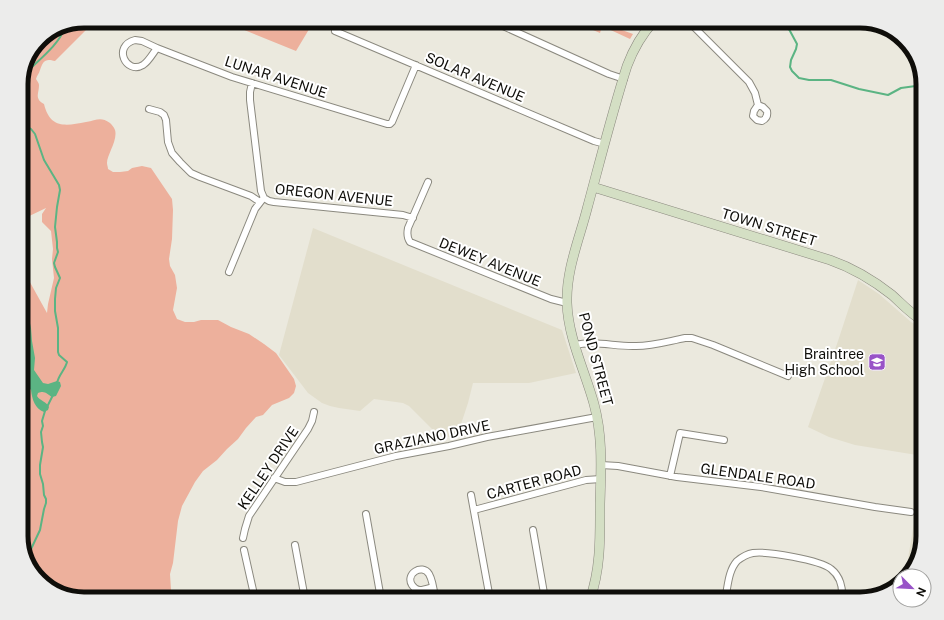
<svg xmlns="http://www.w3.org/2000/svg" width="944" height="620" viewBox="0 0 944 620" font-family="'Public Sans',sans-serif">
<rect width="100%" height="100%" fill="#ebe9de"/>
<path fill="#e2decc" d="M313,228L562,330L576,373L529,383H473L468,403L457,436L454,439L435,432L409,406L403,403L374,399L360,411L339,408L330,406L322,403L308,393L279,355Z
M858,280L879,294L911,322L923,329V456L855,445L829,437L808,427L838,341Z
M923,469V536L912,571L907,576H905L916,511L915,510Z"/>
<path fill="#edb09c" d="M84,21H99L97,24L88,28L55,61C45,58 43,61 40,70C39,74 37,75 36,79C37,81 39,83 39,85C39,94 34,98 44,104C50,129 66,126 86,122C96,121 100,116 110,123C112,125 114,127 115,130C118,140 107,155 107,163C107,165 108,167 108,169L113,172H120L128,171L132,168L142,166L151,168L172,199L173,210L172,239L169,259L170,266L175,275L177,288L173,310L177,319L185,322H194L201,320H218L231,327L249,334L264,344L276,353L294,379L296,386L294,393L289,398L272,405L263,415L256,417L246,428L238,439L227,449L217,460L203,471L195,482L182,506L178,521L173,563L170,574L171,590L176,599H84L49,588L30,567L21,540V266L47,313L48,304L54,278L52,259L53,249L51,231L42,222V214L46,208L21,220V80L40,39Z
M222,21H314L296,51Z
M572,21H597L633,34L630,39L602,26L600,33Z"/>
<path fill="#5bb483" d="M21,295L28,314L31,328L32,341L35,358L34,370L43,383L48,384L57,381L60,382L61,386L56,396L52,397C47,394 45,390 38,393L37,396C40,401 46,401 49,407L48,410L44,412C35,409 32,399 31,390L29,388C25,388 23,390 21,394Z"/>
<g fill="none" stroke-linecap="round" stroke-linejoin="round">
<path stroke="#5bb483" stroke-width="2" d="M762,21L774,22L780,24L787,27L790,31L797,44L796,49L791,60L790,67L792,71L799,78L809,80H831L859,89L888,95L901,88L923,85
M24,75C36,62 59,45 64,29
M21,123L31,129L35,134L44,160L59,185L60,190L57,207L55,227L57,242V248L58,252L54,263L55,267L60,278L56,288L55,299V311L58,328V352L59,355L67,362C65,370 59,374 57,383
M47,407L53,395
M27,560L32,547L40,530L44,509L46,503V499L44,495L43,484L40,474V465L43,447L42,442L41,432L43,426L42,421L45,411"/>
<defs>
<path id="street" d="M492,21L609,74L624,79
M688,21L749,82L755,93L758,105
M335,31L594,141L605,144
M135,40L142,41L157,48C153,53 149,61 143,65C126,75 112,46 135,40Z
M157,48L232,77L387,124H390L392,122L416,65
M252,83L250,92V100L261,191L264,198
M758,105L763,107L767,111C768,116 766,119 762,121L757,120L753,116L754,111Z
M149,109L160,112L164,115L166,120L168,142L172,153L180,162L191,173L200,177L251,196L260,202
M428,182L408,228C407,233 407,238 410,242L551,299L567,303
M264,198L269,201L274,202L403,215L413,218
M229,272L255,209L262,200
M575,345C595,340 616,347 636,346C653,346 669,341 685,338H692L713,345L788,376
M601,465L618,466L677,477L761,487L875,507L911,512
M670,476L680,433L724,440
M274,478L285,482H296L396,456L449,446L487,437L597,417
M471,495L490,599
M474,510L586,480L601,479
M366,514L381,599
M533,530L545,599
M243,538L245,529L249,516L308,429L312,421L314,412
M295,545L305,599
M244,550L255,599
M916,558L920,539L923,529
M433,587C429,588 424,590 420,590C417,590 414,588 412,585C405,574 422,563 429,574C433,581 434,591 435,599
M725,599C728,587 728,571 737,561C742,557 747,554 753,553C767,551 820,560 831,569C840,576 843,588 842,599"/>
<path id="secondary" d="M593,187L830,260C853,268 873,280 892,295C902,304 911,314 923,321
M590,599C601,568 600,536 600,504C601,470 603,437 594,404C585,371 568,338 567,303C566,270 579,240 587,209C600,161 612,113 627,66C633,50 642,34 654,21"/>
</defs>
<use href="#street" stroke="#8b897f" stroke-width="8"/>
<use href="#secondary" stroke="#8b897f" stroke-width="10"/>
<use href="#street" stroke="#fff" stroke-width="6"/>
<use href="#secondary" stroke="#d4dfc4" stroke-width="9"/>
</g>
<defs>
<symbol id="school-square" viewBox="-11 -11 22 22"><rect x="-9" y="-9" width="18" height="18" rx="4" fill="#9853c7" stroke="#fff"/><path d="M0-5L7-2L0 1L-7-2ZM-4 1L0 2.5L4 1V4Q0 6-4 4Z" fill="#fff"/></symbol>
</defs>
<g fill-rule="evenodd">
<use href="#school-square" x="867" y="352" width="20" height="20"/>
</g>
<g text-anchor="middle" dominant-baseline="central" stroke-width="4" stroke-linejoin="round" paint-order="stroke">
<g font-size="14" fill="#0f0e0a" stroke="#fff">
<text transform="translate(276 77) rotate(18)">LUNAR AVENUE</text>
<text transform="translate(475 77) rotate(23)">SOLAR AVENUE</text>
<text transform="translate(334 195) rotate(6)">OREGON AVENUE</text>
<text transform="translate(769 227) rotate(17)">TOWN STREET</text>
<text transform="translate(490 262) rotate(22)">DEWEY AVENUE</text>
<text transform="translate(596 359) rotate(75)">POND STREET</text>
<text transform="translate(432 437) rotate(-12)">GRAZIANO DRIVE</text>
<text transform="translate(268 468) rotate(-56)">KELLEY DRIVE</text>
<text transform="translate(758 476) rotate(8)">GLENDALE ROAD</text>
<text transform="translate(534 482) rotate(-15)">CARTER ROAD</text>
</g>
<g font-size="14" fill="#0f0e0a" stroke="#fff" text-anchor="end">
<text x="864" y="354">Braintree<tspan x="864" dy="16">High School</tspan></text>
</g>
</g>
<path d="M0 0H944V620H0ZM84 28H860A56 56 0 0 1 916 84V536A56 56 0 0 1 860 592H84A56 56 0 0 1 28 536V84A56 56 0 0 1 84 28Z" fill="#ececeb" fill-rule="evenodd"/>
<path fill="none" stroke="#0f0e0a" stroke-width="5" d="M84 28H860A56 56 0 0 1 916 84V536A56 56 0 0 1 860 592H84A56 56 0 0 1 28 536V84A56 56 0 0 1 84 28Z"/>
<g transform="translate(912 588) rotate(114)"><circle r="19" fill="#ffffff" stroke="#9f9f9d"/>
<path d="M0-3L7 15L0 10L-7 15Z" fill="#9853c7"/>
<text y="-6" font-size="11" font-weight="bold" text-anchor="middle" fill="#0f0e0a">N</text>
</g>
</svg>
